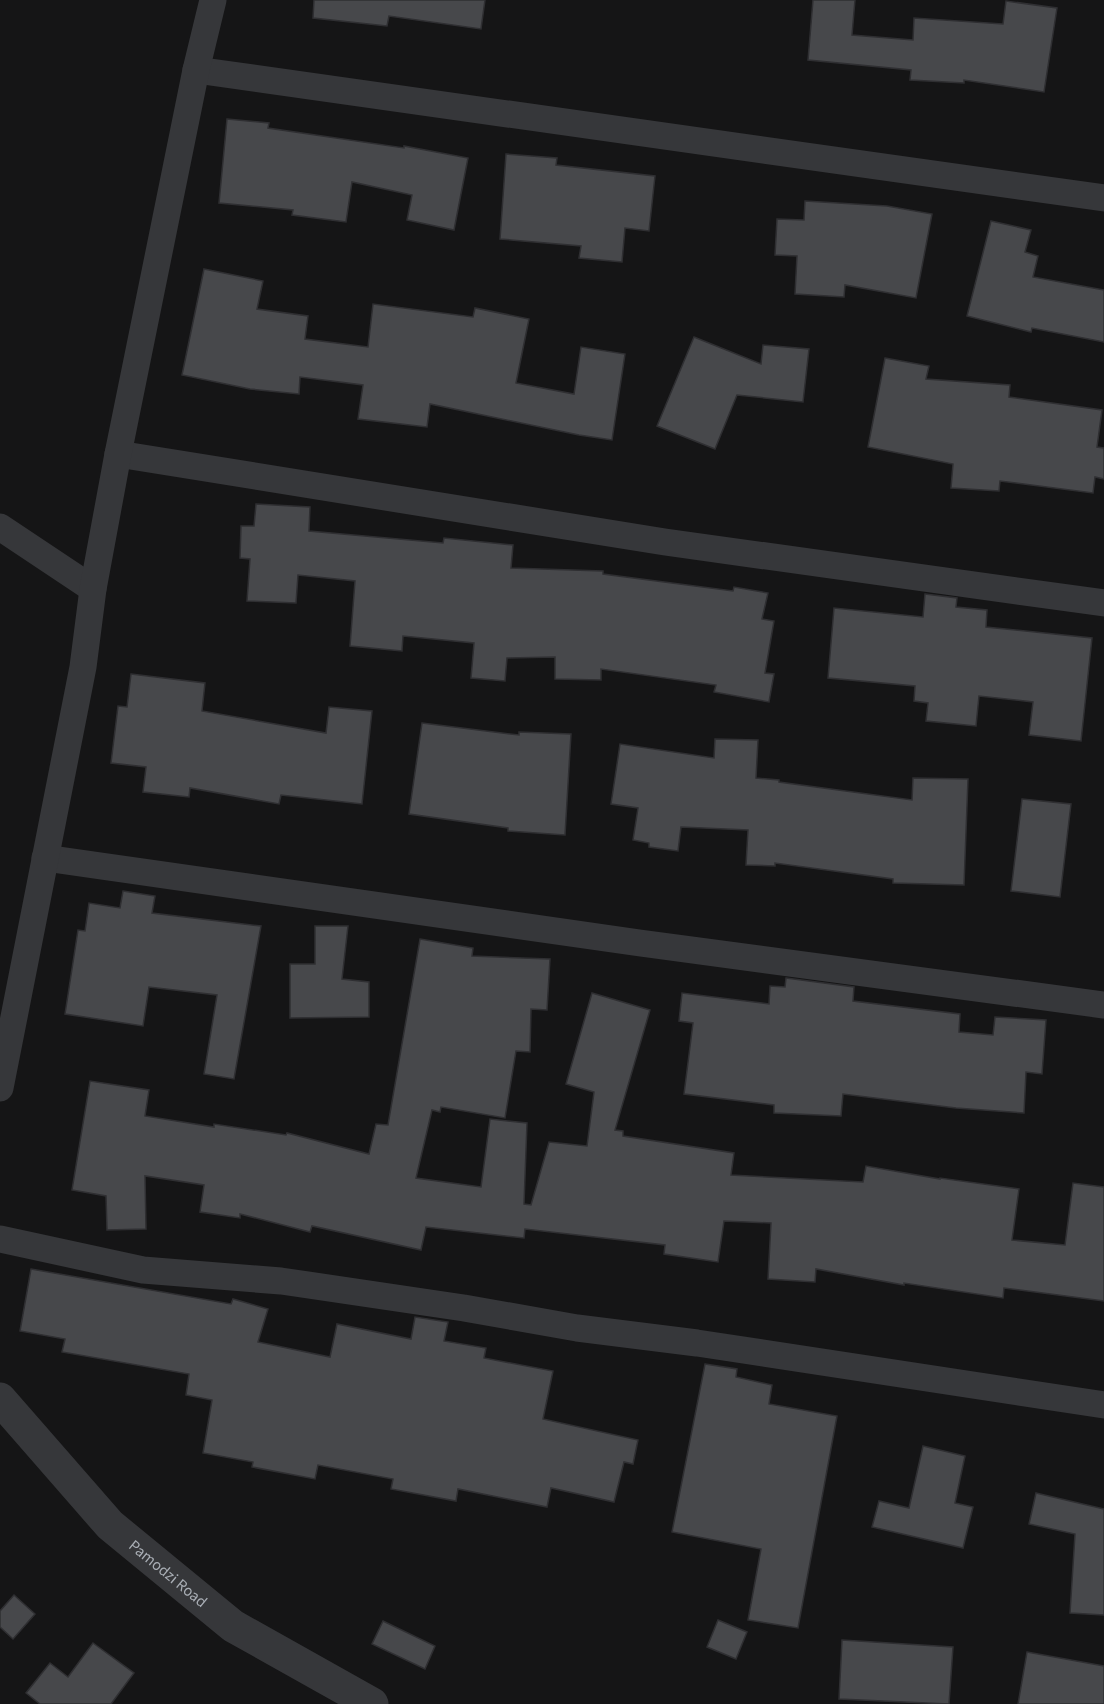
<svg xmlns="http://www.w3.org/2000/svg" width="1104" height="1704" viewBox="0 0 1104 1704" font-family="'Source Sans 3',sans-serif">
  <rect width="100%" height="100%" fill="#151516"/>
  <g fill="#47484b" stroke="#2f2f32" stroke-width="1.5">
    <path d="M 314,0 L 485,0 L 481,29 L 389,16 L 387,26 L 313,18 Z"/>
    <path d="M 813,0 L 855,0 L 852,35 L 913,40 L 914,18 L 1003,24 L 1006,1 L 1057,8 L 1044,92 L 964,80 L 964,83 L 910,80 L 911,70 L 808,60 Z"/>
    <path d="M 227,119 L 269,123 L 268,128 L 404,148 L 404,146 L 468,158 L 454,230 L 407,220 L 412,195 L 352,182 L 346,222 L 292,215 L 293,210 L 219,203 Z"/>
    <path d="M 506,154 L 557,158 L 556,165 L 655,176 L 649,231 L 625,228 L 622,262 L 579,258 L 581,246 L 500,239 Z"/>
    <path d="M 805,201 L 887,206 L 932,214 L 916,298 L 845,285 L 844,297 L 795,294 L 797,256 L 775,255 L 777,219 L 804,220 Z"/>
    <path d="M 991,221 L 1031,230 L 1025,252 L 1038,256 L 1033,277 L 1104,290 L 1104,342 L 1032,328 L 1031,332 L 967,316 Z"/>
    <path d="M 204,269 L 263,281 L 257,309 L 308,316 L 305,339 L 368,347 L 373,304 L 473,317 L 475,308 L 529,319 L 516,383 L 574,394 L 581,347 L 625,354 L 612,440 L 579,435 L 430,404 L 427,427 L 358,419 L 363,385 L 300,377 L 299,394 L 250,389 L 182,375 Z"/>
    <path d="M 694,337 L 761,364 L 763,345 L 809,349 L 803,402 L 737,395 L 715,449 L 657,426 Z"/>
    <path d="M 885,358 L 929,366 L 926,379 L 1010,385 L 1009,397 L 1102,410 L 1097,447 L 1104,448 L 1104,479 L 1095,477 L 1093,493 L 1000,481 L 999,491 L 951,488 L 953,464 L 868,447 Z"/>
    <path d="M 256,504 L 310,507 L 309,531 L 443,543 L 444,538 L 513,545 L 511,568 L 603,571 L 603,574 L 733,591 L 734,587 L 768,593 L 762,619 L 774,621 L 765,673 L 774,674 L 769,702 L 714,692 L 716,685 L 601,669 L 601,680 L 555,679 L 555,657 L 507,658 L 505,681 L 471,678 L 474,643 L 403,636 L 402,651 L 350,646 L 355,581 L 298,575 L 296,603 L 247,601 L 250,559 L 240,558 L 241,526 L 254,526 Z"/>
    <path d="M 925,594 L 957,598 L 956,607 L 987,610 L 986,627 L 1092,638 L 1081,741 L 1029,735 L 1033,702 L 979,696 L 976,726 L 926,721 L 928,703 L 914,701 L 915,686 L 828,678 L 834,608 L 923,617 Z"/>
    <path d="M 131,674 L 205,683 L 202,711 L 326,733 L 329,707 L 372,711 L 362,804 L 281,795 L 279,804 L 190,788 L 189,797 L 143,792 L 146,767 L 111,763 L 118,706 L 127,707 Z"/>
    <path d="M 422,723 L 519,735 L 519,732 L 571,734 L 565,835 L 508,831 L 508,828 L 409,814 Z"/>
    <path d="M 715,739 L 758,740 L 756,778 L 779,780 L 779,782 L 912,800 L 913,778 L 968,779 L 964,885 L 893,883 L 893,879 L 775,863 L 775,866 L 746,865 L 748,830 L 681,827 L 678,851 L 649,847 L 649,843 L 633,840 L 638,808 L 611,804 L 620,744 L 714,758 Z"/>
    <path d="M 1022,799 L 1071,804 L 1060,897 L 1011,891 Z"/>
    <path d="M 123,891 L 155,896 L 152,913 L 261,926 L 234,1079 L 204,1074 L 217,995 L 149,987 L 143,1026 L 65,1014 L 78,930 L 85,931 L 89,903 L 120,908 Z"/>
    <path d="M 315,926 L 348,926 L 342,979 L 369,982 L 369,1017 L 290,1018 L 290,964 L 315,964 Z"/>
    <path d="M 420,939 L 473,948 L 472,956 L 550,959 L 547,1010 L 531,1009 L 530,1052 L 516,1051 L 505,1118 L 441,1107 L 440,1112 L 432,1110 L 416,1178 L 481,1187 L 490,1119 L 527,1123 L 524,1204 L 531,1205 L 549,1142 L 587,1146 L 594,1092 L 566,1084 L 592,993 L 650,1010 L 615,1130 L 623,1131 L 623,1136 L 734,1153 L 731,1175 L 863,1182 L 866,1166 L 940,1179 L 940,1178 L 1019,1189 L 1012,1240 L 1065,1245 L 1073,1183 L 1104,1187 L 1104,1301 L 1004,1288 L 1003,1298 L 904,1283 L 904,1285 L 816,1269 L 815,1282 L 768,1279 L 771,1223 L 724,1221 L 718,1262 L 664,1254 L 665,1245 L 525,1229 L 524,1238 L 426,1227 L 421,1250 L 312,1226 L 310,1232 L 240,1214 L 240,1218 L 200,1212 L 204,1185 L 145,1176 L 146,1229 L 107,1230 L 106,1196 L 72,1190 L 90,1081 L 149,1090 L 145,1116 L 214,1127 L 214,1124 L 286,1135 L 287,1133 L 369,1154 L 376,1124 L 388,1125 Z"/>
    <path d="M 786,978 L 854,987 L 853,1001 L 960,1014 L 959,1032 L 993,1035 L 995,1017 L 1046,1020 L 1042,1074 L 1026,1072 L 1024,1113 L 956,1108 L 843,1094 L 841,1116 L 774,1113 L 774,1105 L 684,1094 L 693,1023 L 679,1021 L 682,993 L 769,1004 L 770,986 L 785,987 Z"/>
    <path d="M 31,1269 L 231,1304 L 233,1299 L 268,1309 L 258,1342 L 330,1357 L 337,1324 L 411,1339 L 415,1317 L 448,1322 L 444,1341 L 486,1348 L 484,1358 L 553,1371 L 543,1419 L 638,1440 L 633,1464 L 624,1462 L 614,1502 L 551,1488 L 547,1507 L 458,1489 L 456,1501 L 391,1489 L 393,1479 L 318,1465 L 315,1479 L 252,1467 L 253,1462 L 203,1453 L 212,1400 L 186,1395 L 189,1374 L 62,1352 L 65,1339 L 20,1331 Z"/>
    <path d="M 705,1364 L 737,1369 L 736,1377 L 772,1385 L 769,1404 L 837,1416 L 798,1628 L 748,1620 L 761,1549 L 672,1532 Z"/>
    <path d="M 923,1446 L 965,1456 L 955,1503 L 973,1507 L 963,1548 L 872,1527 L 879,1501 L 909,1508 Z"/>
    <path d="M 1036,1493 L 1104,1509 L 1104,1615 L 1070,1613 L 1075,1534 L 1029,1524 Z"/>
    <path d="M 14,1595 L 35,1614 L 13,1639 L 0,1627 L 0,1611 Z"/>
    <path d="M 718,1620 L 747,1632 L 736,1659 L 707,1647 Z"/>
    <path d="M 383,1621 L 435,1646 L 425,1669 L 372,1644 Z"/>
    <path d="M 842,1640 L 953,1647 L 949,1704 L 839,1699 Z"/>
    <path d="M 93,1643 L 134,1673 L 111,1704 L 40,1704 L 26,1693 L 50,1663 L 68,1677 Z"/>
    <path d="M 1027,1652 L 1104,1666 L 1104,1704 L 1018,1704 Z"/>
  </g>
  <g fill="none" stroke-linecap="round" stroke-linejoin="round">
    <g stroke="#36373a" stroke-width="27">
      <path d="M 196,70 L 1104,198"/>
      <path d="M 118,454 L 665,542 L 1104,603"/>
      <path d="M 0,527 L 93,589"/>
      <path d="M 45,858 L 640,943 L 1104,1005"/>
      <path d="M 0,1088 L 83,667 L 93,589 L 118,454 L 196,70 L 213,0"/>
      <path d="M 0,1239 L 143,1270 L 281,1281 L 464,1308 L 577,1328 L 697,1343 L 1104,1405"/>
    </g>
    <path stroke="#36373a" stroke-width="33" id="s1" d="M 0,1399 L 110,1525 L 233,1626 L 372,1704"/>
  </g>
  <g text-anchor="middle" stroke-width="5" stroke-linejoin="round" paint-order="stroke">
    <g font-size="16" fill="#a8adb4" stroke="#101011">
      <text dy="6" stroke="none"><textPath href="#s1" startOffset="243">Pamodzi Road</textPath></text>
    </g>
  </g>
</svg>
